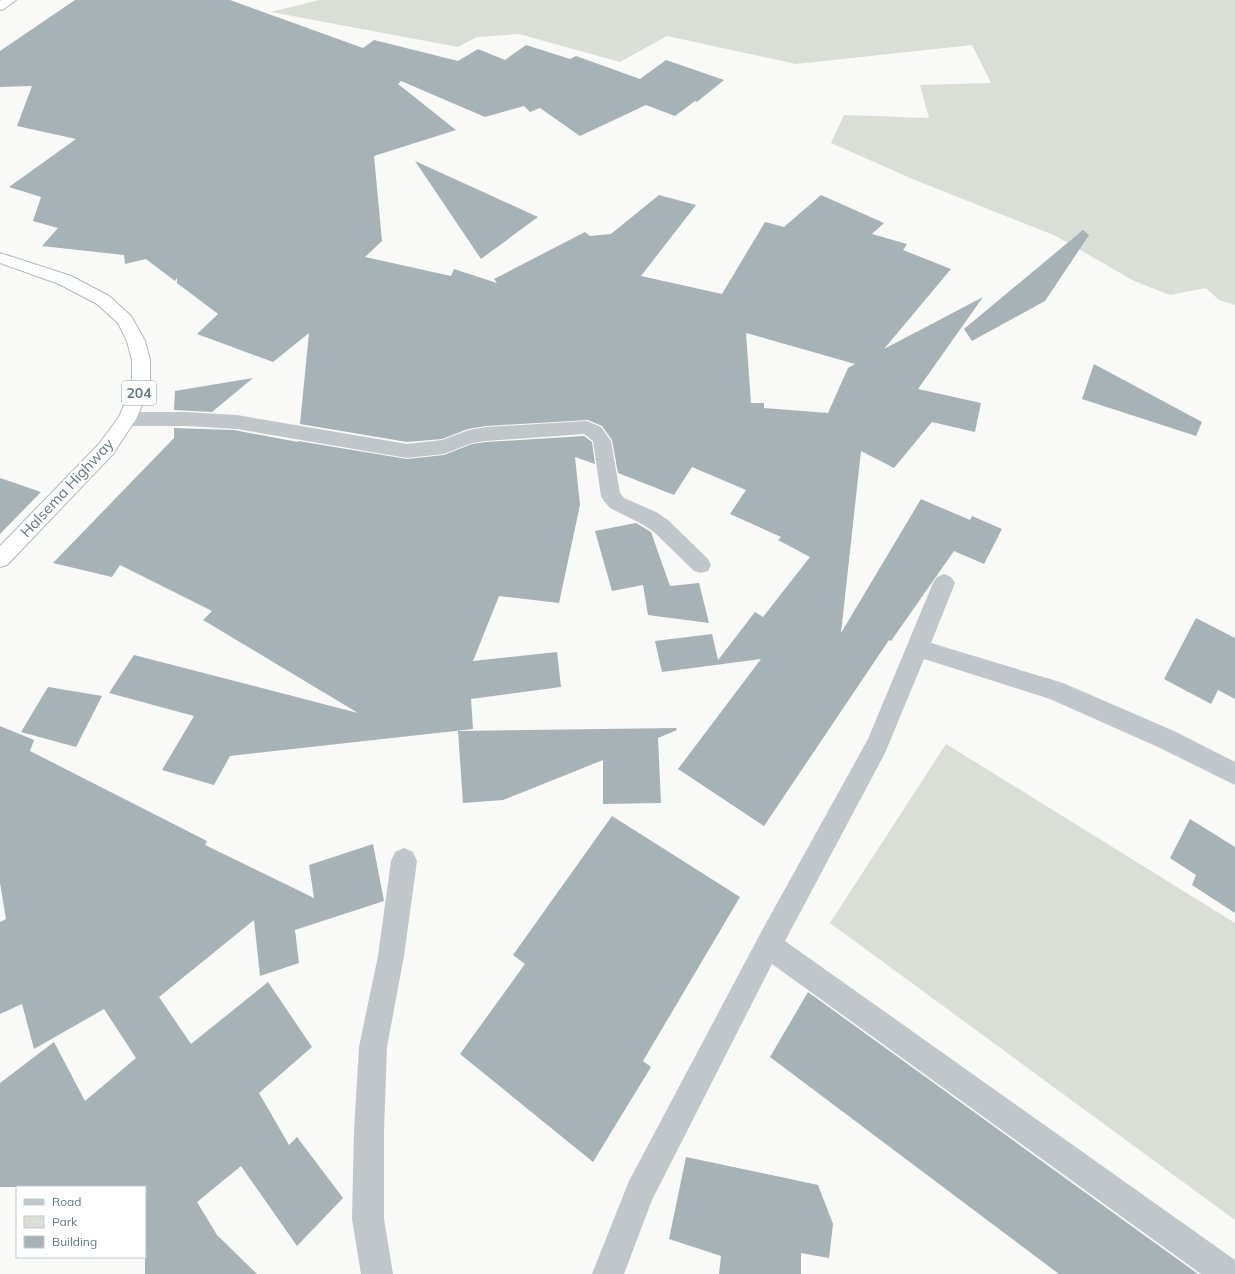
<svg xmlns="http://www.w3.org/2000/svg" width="1235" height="1274" viewBox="0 0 1235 1274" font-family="Mulish,sans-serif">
  <rect width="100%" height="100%" fill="#f9f9f7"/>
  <g fill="#daded6">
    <path d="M 319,0 L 1235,0 L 1235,305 L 1219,300 L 1206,288 L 1170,295 L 1134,281 L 1056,236 L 915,180 L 831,143 L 844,115 L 929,118 L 920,85 L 991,83 L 972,45 L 796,64 L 667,36 L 620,62 L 519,34 L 477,37 L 458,47 L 271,12 Z"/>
    <path d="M 946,744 L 1235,923 L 1235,1220 L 830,923 Z"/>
  </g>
  <g fill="#a7b2b6" fill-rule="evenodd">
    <path d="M 75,0 L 230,0 L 363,48 L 374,40 L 458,61 L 478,49 L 505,60 L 526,45 L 570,59 L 576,56 L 640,79 L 666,60 L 724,80 L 697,102 L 695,101 L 675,116 L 646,105 L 580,136 L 540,108 L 530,112 L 524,106 L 485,117 L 401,81 L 398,84 L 456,130 L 374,156 L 382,241 L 365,257 L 451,276 L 454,269 L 497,283 L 494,279 L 585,232 L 590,236 L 611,234 L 659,195 L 696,205 L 641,276 L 722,294 L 765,222 L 784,227 L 821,195 L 884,223 L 872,234 L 907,244 L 903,250 L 951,269 L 884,349 L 983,297 L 918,389 L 981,403 L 975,432 L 932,422 L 894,468 L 861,451 L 841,633 L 921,499 L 970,520 L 972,516 L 1002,529 L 984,564 L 954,551 L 891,641 L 889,640 L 764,826 L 678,769 L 761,659 L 662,672 L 655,641 L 712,634 L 718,660 L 755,612 L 763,617 L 810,557 L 778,540 L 781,537 L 730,514 L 746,490 L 692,467 L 674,495 L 618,473 L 612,440 L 602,426 L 588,420 L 486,426 L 468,429 L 442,439 L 407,442 L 300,424 L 309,333 L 273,362 L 197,334 L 218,314 L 177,283 L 177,278 L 175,281 L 146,259 L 125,264 L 124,255 L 42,246 L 58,228 L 33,221 L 41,197 L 9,187 L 76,139 L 17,126 L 32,86 L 0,87 L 0,51 ZM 746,333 L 855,364 L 848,368 L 828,413 L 764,408 L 764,403 L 751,403 Z"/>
    <path d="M 415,161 L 538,217 L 481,259 Z"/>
    <path d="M 1083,230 L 1089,235 L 1045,301 L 972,341 L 964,329 Z"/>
    <path d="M 1094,364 L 1202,422 L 1196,436 L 1082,399 Z"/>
    <path d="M 253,378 L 212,412 L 174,410 L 175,391 Z"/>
    <path d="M 174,428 L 234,430 L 298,442 L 298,441 L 407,459 L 444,455 L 472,444 L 486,442 L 584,436 L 592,442 L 595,464 L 575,457 L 580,505 L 559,603 L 499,596 L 473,661 L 557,652 L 561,687 L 471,699 L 473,729 L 230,756 L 214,785 L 162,770 L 194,716 L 109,693 L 134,655 L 358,713 L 203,620 L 212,611 L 120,565 L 112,577 L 53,563 L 174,438 Z"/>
    <path d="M 0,478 L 41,492 L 0,534 Z"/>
    <path d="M 636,523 L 651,532 L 670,586 L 699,583 L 709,623 L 648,615 L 643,585 L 612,591 L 595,531 Z"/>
    <path d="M 1196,618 L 1235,638 L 1235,699 L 1218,690 L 1211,704 L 1164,679 Z"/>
    <path d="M 48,687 L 102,696 L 76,747 L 21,732 Z"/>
    <path d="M 0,726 L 34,740 L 30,751 L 207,841 L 205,845 L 314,898 L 309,865 L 373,844 L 384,901 L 295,930 L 299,963 L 260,976 L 254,920 L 159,997 L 191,1044 L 268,982 L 312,1047 L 259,1093 L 289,1145 L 297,1137 L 343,1198 L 297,1246 L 241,1166 L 197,1202 L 217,1235 L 257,1274 L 145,1274 L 145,1187 L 0,1187 L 0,1083 L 54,1042 L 85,1101 L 136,1058 L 104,1009 L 34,1049 L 22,1004 L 0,1014 L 0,922 L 6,919 L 0,883 Z"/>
    <path d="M 676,728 L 677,730 L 658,738 L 661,803 L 603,804 L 603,760 L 503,800 L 463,803 L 458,731 Z"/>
    <path d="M 612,816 L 740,897 L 643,1061 L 651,1067 L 593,1162 L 460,1054 L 525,964 L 513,955 Z"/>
    <path d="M 1190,819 L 1235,847 L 1235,913 L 1192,885 L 1196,875 L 1170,858 Z"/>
    <path d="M 808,992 L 1198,1274 L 1059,1274 L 770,1057 Z"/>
    <path d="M 686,1157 L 818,1185 L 833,1224 L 829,1258 L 801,1253 L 801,1274 L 719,1274 L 721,1256 L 669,1239 Z"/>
  </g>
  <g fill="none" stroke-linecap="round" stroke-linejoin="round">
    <defs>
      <g id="highway">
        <path d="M 1,0 L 16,0 L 4,9 L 0,10 L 0,1 Z"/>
        <path d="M 0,253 L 71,276 L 109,296 L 131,316 L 145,341 L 150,360 L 150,387 L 136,419 L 113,454 L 7,565 L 0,567 L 0,546 L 99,444 L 119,417 L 132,387 L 132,360 L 127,341 L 118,323 L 97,304 L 59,284 L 0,263 Z"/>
      </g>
    </defs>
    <use href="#highway" stroke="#b3b9bc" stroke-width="2"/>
    <g fill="#c0c6c9" fill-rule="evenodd">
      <path d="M 127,412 L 187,412 L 237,415 L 407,444 L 442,440 L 469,430 L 486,427 L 587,421 L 601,427 L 611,441 L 620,493 L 624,498 L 656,512 L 668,520 L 708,559 L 711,565 L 708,571 L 701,573 L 694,571 L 654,532 L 642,524 L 610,508 L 604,501 L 601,496 L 593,441 L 584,434 L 486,441 L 472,443 L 444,454 L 407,458 L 237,429 L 187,426 L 127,426 L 120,424 L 118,419 L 120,414 Z"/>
      <path d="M 944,574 L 951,577 L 955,583 L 931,643 L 1063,683 L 1174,731 L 1235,762 L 1235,785 L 1158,747 L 1050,699 L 924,659 L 885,753 L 785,941 L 1235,1260 L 1235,1274 L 1201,1274 L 772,964 L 652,1200 L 624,1274 L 592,1274 L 629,1181 L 759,936 L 868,739 L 933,583 L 937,577 Z"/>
      <path d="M 404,848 L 413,852 L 417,861 L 404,956 L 387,1047 L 384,1131 L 384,1219 L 393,1274 L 361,1274 L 352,1219 L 354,1131 L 359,1047 L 378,956 L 391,861 L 395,852 Z"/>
    </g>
    <use href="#highway" fill="#fff" fill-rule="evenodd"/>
  </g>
  <g text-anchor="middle" stroke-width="4" stroke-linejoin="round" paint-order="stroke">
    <rect fill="#fff" stroke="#92a0a8" stroke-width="1" x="122" y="381" width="34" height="24" rx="3"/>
    <g font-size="14" font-weight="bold" fill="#647882">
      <text x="139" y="398">204</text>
    </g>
    <g font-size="15" fill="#647882" stroke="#fff">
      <text transform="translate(67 488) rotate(-47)" y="5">Halsema Highway</text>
    </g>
  </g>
  <rect x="16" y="1186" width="130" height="72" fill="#ffffff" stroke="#c1c9cd"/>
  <rect x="24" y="1199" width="20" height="6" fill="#c0c6c9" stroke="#c1c9cd"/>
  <text x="52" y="1206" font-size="12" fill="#647882">Road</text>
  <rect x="24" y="1216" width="20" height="12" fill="#daded6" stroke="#c1c9cd"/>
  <text x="52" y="1226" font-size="12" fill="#647882">Park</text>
  <rect x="24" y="1236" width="20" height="12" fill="#a7b2b6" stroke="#c1c9cd"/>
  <text x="52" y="1246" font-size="12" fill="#647882">Building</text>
</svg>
